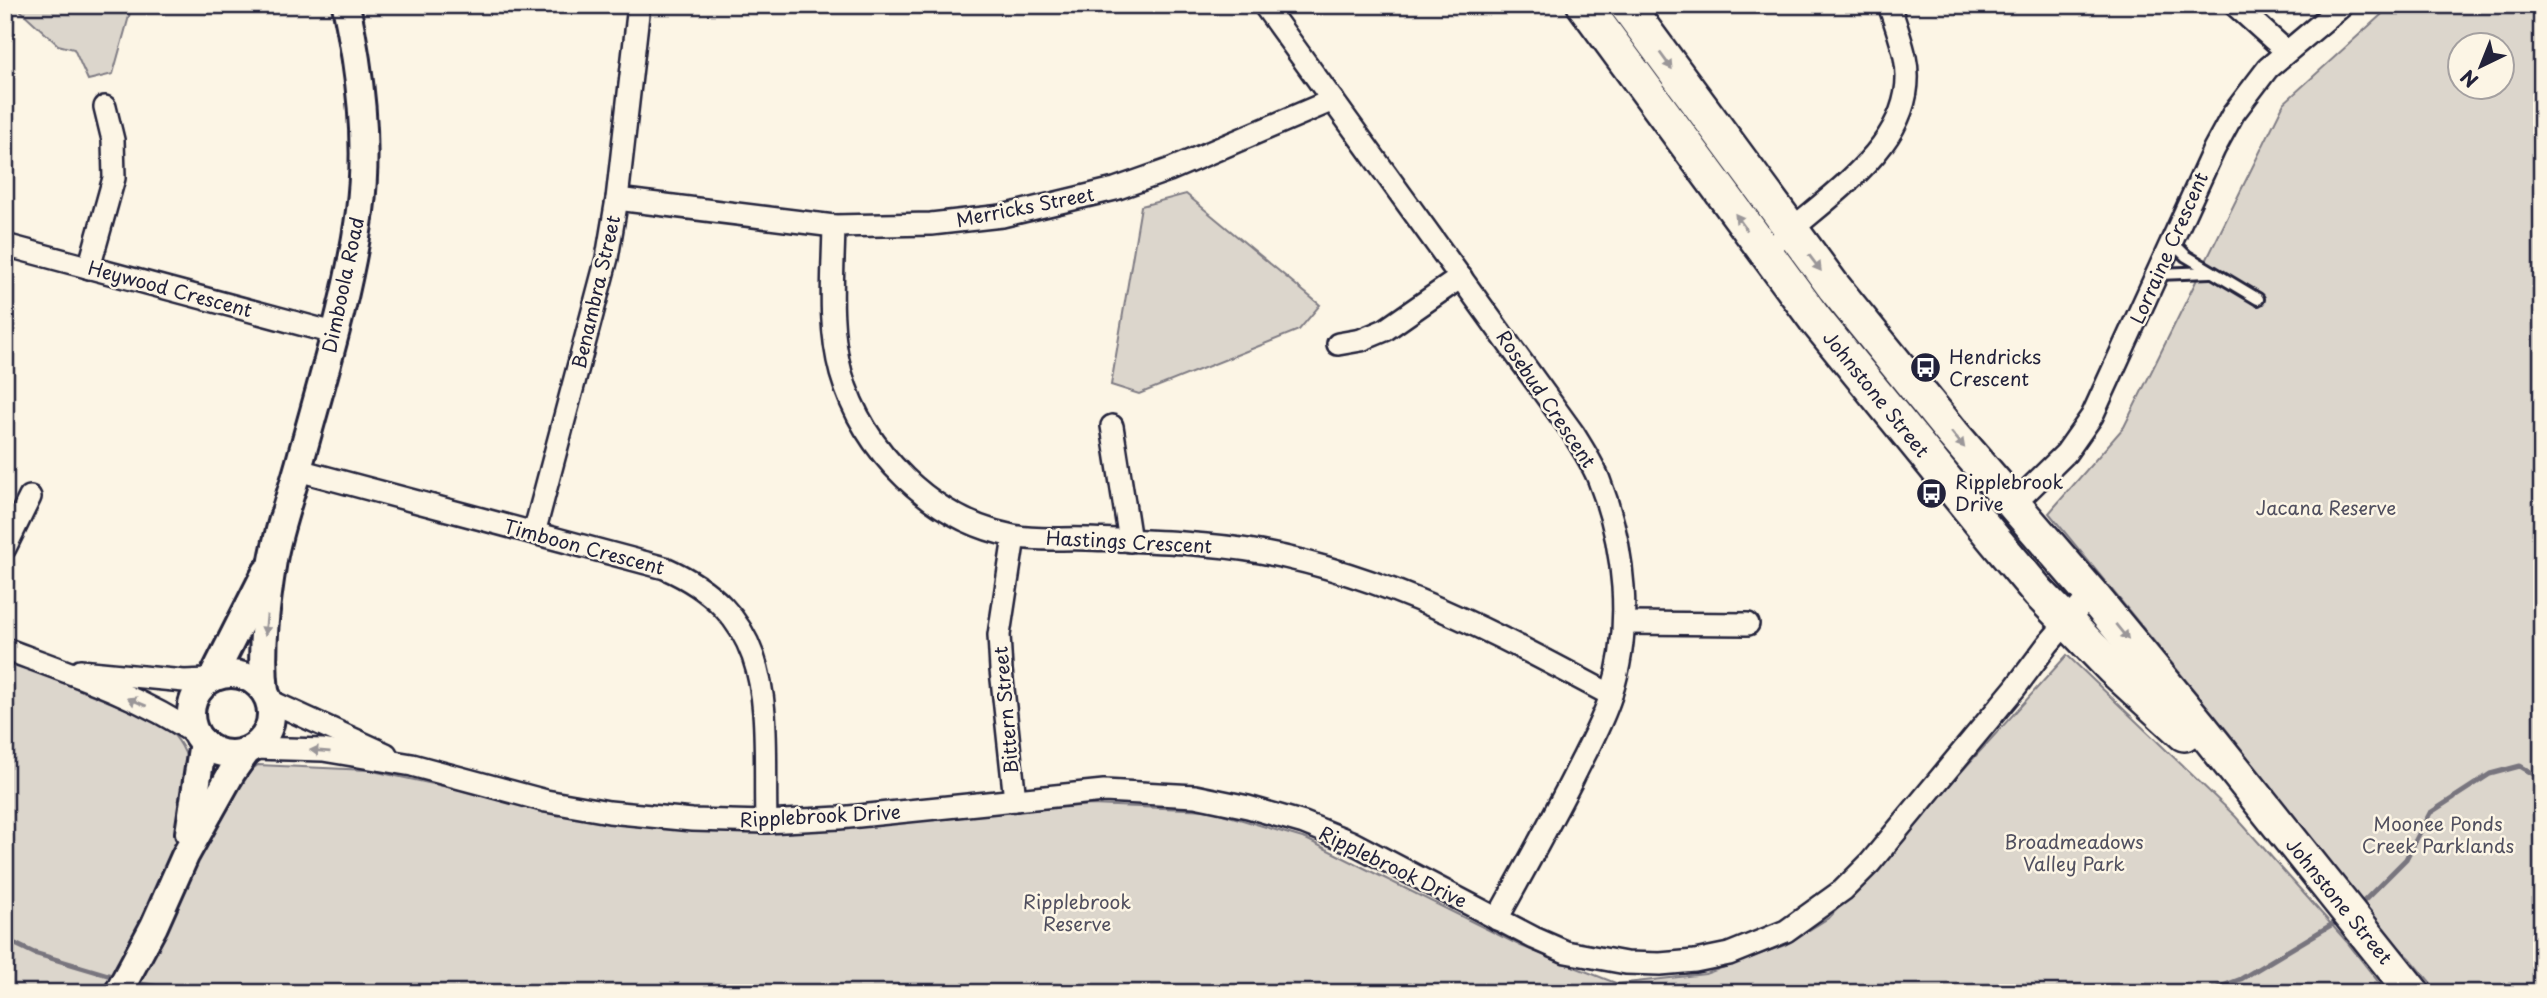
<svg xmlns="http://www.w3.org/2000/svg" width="2547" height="998" viewBox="0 0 2547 998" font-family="'Playpen Sans',sans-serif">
  <rect width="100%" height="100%" fill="#fcf5e5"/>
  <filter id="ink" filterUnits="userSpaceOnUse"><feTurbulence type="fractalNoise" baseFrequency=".0143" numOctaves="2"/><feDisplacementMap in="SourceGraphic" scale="14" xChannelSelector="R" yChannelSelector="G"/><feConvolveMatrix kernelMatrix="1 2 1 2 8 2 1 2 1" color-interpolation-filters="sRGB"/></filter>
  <g filter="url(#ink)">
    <g fill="#dcd6cc" stroke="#7f7c84" stroke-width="2" fill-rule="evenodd">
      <path d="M 19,5 L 130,5 L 131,9 L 113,74 L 88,80 L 74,49 L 58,45 L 21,11 Z"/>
      <path d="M 2392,5 L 2542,5 L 2542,993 L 2439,993 L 2410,958 L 2393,942 L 2322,855 L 2229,733 L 2049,513 L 2124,427 L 2284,103 ZM 2460,46 L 2502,46 L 2502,88 L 2460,88 Z"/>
      <path d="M 1186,194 L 1320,305 L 1299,330 L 1139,394 L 1111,385 L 1141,206 Z"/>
      <path d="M 2067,655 L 2235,816 L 2347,942 L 2387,993 L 5,993 L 5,659 L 161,723 C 176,735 184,746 189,765 L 242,785 L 251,770 L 258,765 L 368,770 L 600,820 L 707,832 L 826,827 L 1092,805 L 1209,810 L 1306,839 L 1521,946 L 1618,984 L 1705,974 L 1785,945 L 1830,917 Z"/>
    </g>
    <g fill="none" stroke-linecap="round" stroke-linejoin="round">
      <g stroke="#78757e" stroke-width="5">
        <path d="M 2357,908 L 2406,859 L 2430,813 L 2490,774 L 2520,766 L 2542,779"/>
        <path d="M 5,939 L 34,953 L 118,978"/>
        <path d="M 134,983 L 198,993"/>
        <path d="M 254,993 L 327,991 L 336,993"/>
        <path d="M 2204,993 L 2241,979 L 2341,919"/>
      </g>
      <defs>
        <g id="service">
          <path d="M 2172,242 L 2186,256 L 2258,299"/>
          <path d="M 2158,274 L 2210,272"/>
        </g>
        <g id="minor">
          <path d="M 1264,5 L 1573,433 C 1582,448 1593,464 1599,480 C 1625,547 1633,626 1611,695 C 1602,724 1586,751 1573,778 C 1549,825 1523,872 1497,919"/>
          <path d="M 2235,5 L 2286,51"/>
          <path d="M 617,199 L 834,226 L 931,224 L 1002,216 L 1115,189 L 1169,170 L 1333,100"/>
          <path d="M 834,226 C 833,276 828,325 841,373 C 863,451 932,520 1013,536 C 1036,541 1063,538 1087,539 C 1145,541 1203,542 1260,552 C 1387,575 1499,635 1611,695"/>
          <path d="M 1782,238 C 1834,191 1922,138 1905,57 C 1901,39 1895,22 1889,5"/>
          <path d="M 5,245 L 334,333"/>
          <path d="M 89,268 L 114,178 L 113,140 L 105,107"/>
          <path d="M 1338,344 L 1361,340 L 1385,330 L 1461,277"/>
          <path d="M 1112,426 L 1130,541"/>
          <path d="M 298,470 L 665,568 C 782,620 763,714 766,822"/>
          <path d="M 2013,505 L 2066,453 L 2092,416 L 2214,149 L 2233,114 L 2268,68 L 2343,5"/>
          <path d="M 534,533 L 607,258 L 617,199 L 639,5"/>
          <path d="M 1014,537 L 999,635 L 1001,670 L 1015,800"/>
          <path d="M 5,548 L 30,497"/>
          <path d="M 1624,623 L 1748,624"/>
          <path d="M 5,649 C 70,673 140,696 197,735"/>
          <path d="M 80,671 L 184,681 L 208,680"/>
          <path d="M 270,701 L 386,754"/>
          <path d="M 253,748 L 323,750 L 412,765 L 546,801 L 609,812 L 692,820 L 766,822 L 839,818 L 1104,791 L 1195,796 L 1248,807 L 1304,823 L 1351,842 L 1534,938 L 1566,952 L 1626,963 L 1660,964 L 1695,961 L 1729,954 L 1786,931 L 1843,890 L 1870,863 L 2015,688 L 2048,644 L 2091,594"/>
        </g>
        <g id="tertiary">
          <circle cx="231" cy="714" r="40"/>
          <path d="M 213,677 L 266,572"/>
          <path d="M 265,692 C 260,649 266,603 273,560 C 279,526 292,492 301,458 C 323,377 349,294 360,211 C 369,142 360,72 346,5"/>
          <path d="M 189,833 L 203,742"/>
          <path d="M 118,993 L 154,926 L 185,856 L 232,772 L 247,751"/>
        </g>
        <g id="primary">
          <path d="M 1584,5 L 1815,319 L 1994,539 L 2039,593 L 2112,668 L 2184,734"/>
          <path d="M 1626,5 L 1833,286 L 1953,434 L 2091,594 L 2199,725 L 2413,993"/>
        </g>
      </defs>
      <use href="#service" stroke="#22223b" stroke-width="16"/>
      <use href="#minor" stroke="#22223b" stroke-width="26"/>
      <use href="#tertiary" stroke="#22223b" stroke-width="32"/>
      <use href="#primary" stroke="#22223b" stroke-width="38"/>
      <use href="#service" stroke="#fcf5e5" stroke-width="10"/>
      <use href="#minor" stroke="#fcf5e5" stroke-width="21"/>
      <use href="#tertiary" stroke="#fcf5e5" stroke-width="26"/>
      <use href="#primary" stroke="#fcf5e5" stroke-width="33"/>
    </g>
    <defs><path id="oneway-solid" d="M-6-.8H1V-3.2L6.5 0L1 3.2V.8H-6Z" transform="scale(1.75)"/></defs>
    <g fill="#9a9698">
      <use href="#oneway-solid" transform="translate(1666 61) rotate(54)"/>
      <use href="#oneway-solid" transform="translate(1741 222) rotate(-126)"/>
      <use href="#oneway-solid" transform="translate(1815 263) rotate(53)"/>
      <use href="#oneway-solid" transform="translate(1958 440) rotate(50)"/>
      <use href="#oneway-solid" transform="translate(266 625) rotate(96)"/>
      <use href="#oneway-solid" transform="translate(2122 632) rotate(51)"/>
      <use href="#oneway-solid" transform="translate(137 702) rotate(-157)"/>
      <use href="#oneway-solid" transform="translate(320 751) rotate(-175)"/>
    </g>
  </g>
  <defs>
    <symbol id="bus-disc" viewBox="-11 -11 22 22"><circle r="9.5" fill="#22223b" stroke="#fcf5e5"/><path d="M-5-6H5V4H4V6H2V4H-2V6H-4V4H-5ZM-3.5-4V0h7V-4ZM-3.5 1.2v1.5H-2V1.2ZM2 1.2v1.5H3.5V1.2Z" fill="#fff"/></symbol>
  </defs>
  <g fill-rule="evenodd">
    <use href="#bus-disc" x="1908" y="350" width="35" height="35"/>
    <use href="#bus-disc" x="1914" y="476" width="35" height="35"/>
  </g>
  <g text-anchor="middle" stroke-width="5" stroke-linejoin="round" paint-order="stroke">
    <g font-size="19" fill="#22223b" stroke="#fcf5e5">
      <text transform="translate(1025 207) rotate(-11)" y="7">Merricks Street</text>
      <text transform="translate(2169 248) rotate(-66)" y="7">Lorraine Crescent</text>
      <text transform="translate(343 285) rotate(-78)" y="7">Dimboola Road</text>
      <text transform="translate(170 289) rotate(15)" y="7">Heywood Crescent</text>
      <text transform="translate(596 292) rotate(-77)" y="7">Benambra Street</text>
      <text transform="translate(1876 394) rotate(51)" y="7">Johnstone Street</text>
      <text transform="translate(1546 399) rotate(56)" y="7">Rosebud Crescent</text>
      <text transform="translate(1129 542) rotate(3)" y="7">Hastings Crescent</text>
      <text transform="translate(584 547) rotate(15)" y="7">Timboon Crescent</text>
      <text transform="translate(1006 710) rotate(-95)" y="7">Bittern Street</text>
      <text transform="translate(820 816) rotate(-3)" y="7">Ripplebrook Drive</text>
      <text transform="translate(1393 867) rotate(26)" y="7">Ripplebrook Drive</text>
      <text transform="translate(2339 901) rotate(51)" y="7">Johnstone Street</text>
    </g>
    <g font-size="19" fill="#22223b" stroke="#fcf5e5" text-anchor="start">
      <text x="1949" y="364">Hendricks<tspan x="1949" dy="22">Crescent</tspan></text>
      <text x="1955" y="489">Ripplebrook<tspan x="1955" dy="22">Drive</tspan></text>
    </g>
    <g font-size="19" fill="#504f5f" stroke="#fcf5e5">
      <text x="2326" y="515">Jacana Reserve</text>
      <text x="2438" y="831">Moonee Ponds<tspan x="2438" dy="22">Creek Parklands</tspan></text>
      <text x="2074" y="849">Broadmeadows<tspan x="2074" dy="22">Valley Park</tspan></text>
      <text x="1077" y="909">Ripplebrook<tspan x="1077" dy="22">Reserve</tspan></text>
    </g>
  </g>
  <rect width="2547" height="998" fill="none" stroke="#fcf5e5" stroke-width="28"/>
  <rect x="14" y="14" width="2519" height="970" fill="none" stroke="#22223b" stroke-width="2.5" filter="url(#ink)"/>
  <g transform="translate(2481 66) rotate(223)"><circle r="33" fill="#fcf5e5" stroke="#a5a1a1" stroke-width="2"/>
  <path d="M0-5L12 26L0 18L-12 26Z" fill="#22223b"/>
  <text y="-10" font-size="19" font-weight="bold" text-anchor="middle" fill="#22223b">N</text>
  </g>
</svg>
